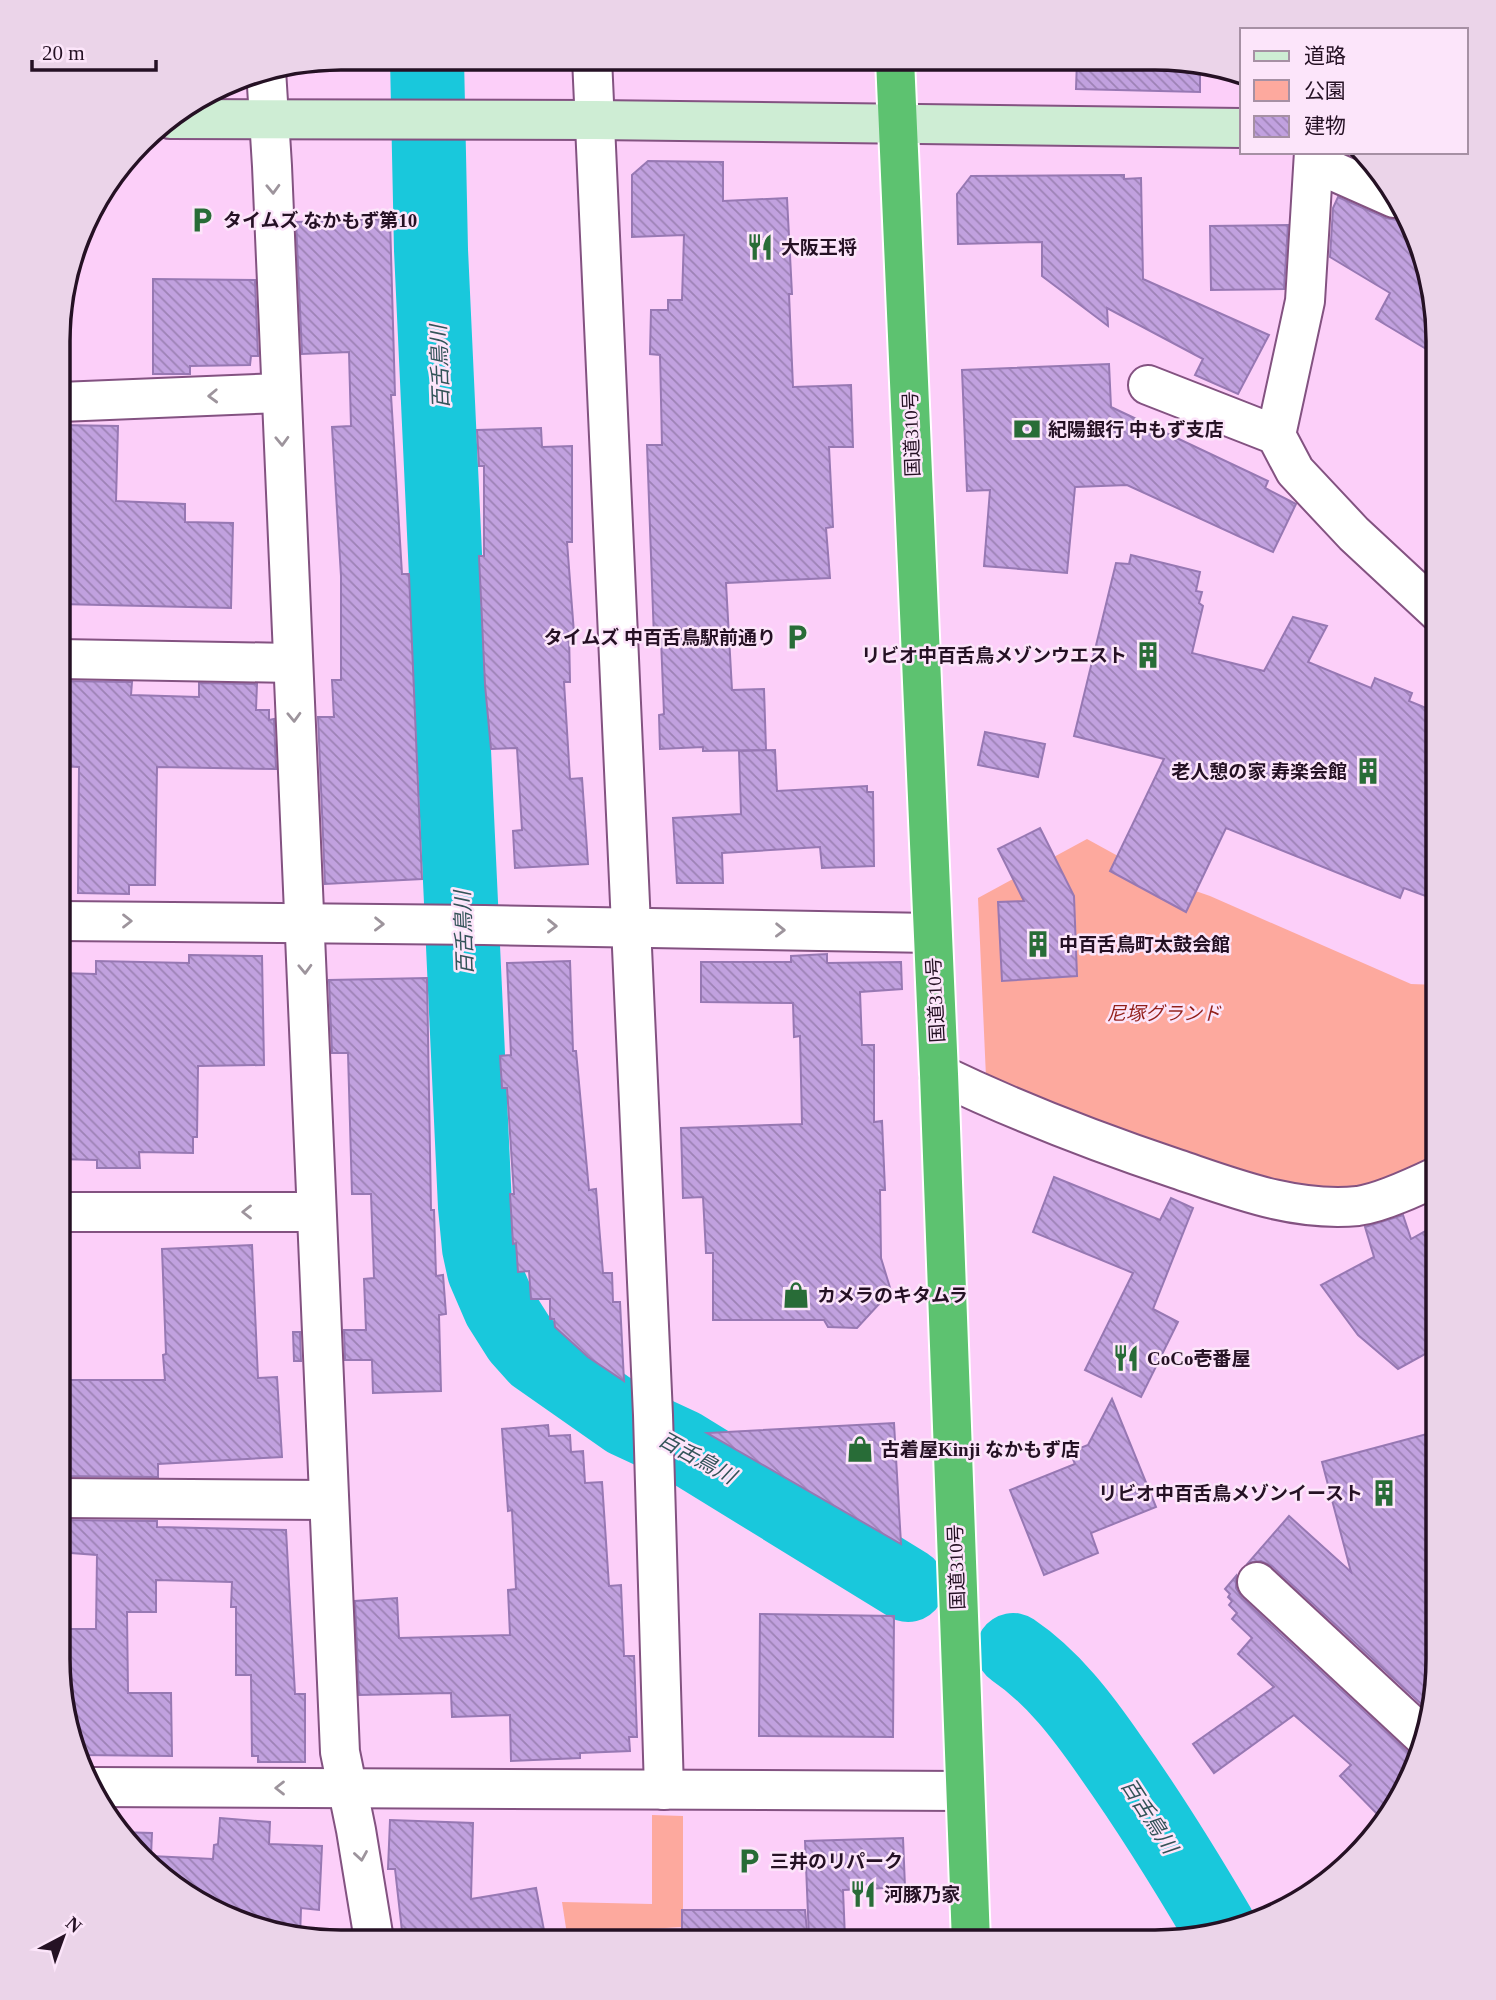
<svg xmlns="http://www.w3.org/2000/svg" width="1496" height="2000" viewBox="0 0 1496 2000" font-family="'Times New Roman','Noto Sans JP',serif">
  <defs>
    <pattern id="building-back-hatch" width="6" height="6" patternUnits="userSpaceOnUse" patternTransform="scale(1.75)"><rect width="6" height="6" fill="#c1a1df"/><path d="M-1 5l2 2M0 0l6 6M5-1l2 2" fill="none" stroke="#9d82b5"/></pattern>
  </defs>
  <rect width="100%" height="100%" fill="#fccff9"/>
  <g fill="#fda99e">
    <path d="M 1087,839 L 1158,878 L 1210,896 L 1411,984 L 1438,985 L 1438,1162 L 1361,1194 L 1245,1179 L 986,1077 L 978,898 Z"/>
    <path d="M 652,1815 L 683,1816 L 683,1927 L 630,1930 L 630,1941 L 568,1941 L 562,1902 L 652,1904 Z"/>
  </g>
  <g fill="none" stroke-linecap="round" stroke-linejoin="round">
    <g stroke="#19c8dc" stroke-width="74">
      <path d="M 427,58 L 431,250 L 475,1207 L 479,1248 L 484,1271 L 500,1308 L 519,1338 L 536,1357 L 626,1420 L 682,1446 L 908,1585"/>
      <path d="M 1013,1650 C 1053,1677 1083,1717 1110,1756 C 1149,1811 1185,1869 1219,1927"/>
    </g>
  </g>
  <g fill="url(#building-back-hatch)" stroke="#9778b3" stroke-width="2">
    <path d="M 1077,60 L 1192,60 L 1200,62 L 1200,92 L 1076,89 Z"/>
    <path d="M 648,161 L 723,162 L 723,201 L 787,198 L 792,294 L 789,294 L 793,387 L 851,385 L 853,447 L 829,447 L 833,527 L 826,528 L 830,578 L 726,583 L 732,690 L 764,689 L 766,750 L 703,751 L 703,747 L 660,749 L 659,715 L 664,714 L 661,639 L 654,639 L 647,445 L 662,445 L 660,355 L 650,354 L 651,310 L 668,310 L 668,300 L 682,300 L 684,235 L 632,237 L 632,175 Z"/>
    <path d="M 1124,175 L 1124,179 L 1141,178 L 1143,279 L 1269,335 L 1238,394 L 1195,375 L 1203,359 L 1107,308 L 1108,326 L 1042,276 L 1042,242 L 958,244 L 957,194 L 971,176 Z"/>
    <path d="M 1338,197 L 1386,218 L 1397,220 L 1409,215 L 1438,341 L 1438,356 L 1376,319 L 1390,293 L 1330,257 L 1333,208 Z"/>
    <path d="M 390,219 L 395,395 L 391,395 L 402,574 L 409,574 L 422,879 L 325,884 L 318,717 L 334,717 L 332,680 L 341,680 L 341,576 L 332,427 L 351,426 L 349,352 L 302,354 L 296,222 Z"/>
    <path d="M 1288,225 L 1284,289 L 1211,290 L 1210,226 Z"/>
    <path d="M 153,279 L 255,280 L 258,356 L 251,356 L 250,365 L 190,366 L 190,374 L 153,374 Z"/>
    <path d="M 1109,364 L 1111,407 L 1268,481 L 1265,488 L 1296,504 L 1273,552 L 1127,485 L 1075,487 L 1067,573 L 984,566 L 990,490 L 967,491 L 962,370 Z"/>
    <path d="M 60,425 L 118,426 L 116,501 L 185,504 L 185,522 L 233,523 L 231,608 L 60,604 Z"/>
    <path d="M 541,428 L 542,447 L 572,446 L 572,542 L 567,542 L 574,633 L 569,634 L 570,682 L 564,682 L 570,779 L 582,778 L 588,864 L 515,868 L 513,831 L 522,830 L 517,748 L 491,749 L 485,685 L 479,556 L 484,556 L 484,466 L 479,466 L 477,430 Z"/>
    <path d="M 1131,555 L 1200,572 L 1196,591 L 1202,592 L 1199,603 L 1203,606 L 1192,653 L 1264,671 L 1293,617 L 1327,626 L 1308,662 L 1371,688 L 1375,678 L 1412,693 L 1409,701 L 1438,713 L 1438,880 L 1431,898 L 1404,888 L 1400,898 L 1226,828 L 1186,912 L 1110,871 L 1164,759 L 1074,736 L 1116,563 L 1129,564 Z"/>
    <path d="M 60,681 L 132,682 L 131,695 L 199,697 L 199,683 L 257,684 L 256,710 L 269,710 L 269,720 L 274,719 L 276,769 L 157,767 L 155,885 L 129,885 L 129,894 L 78,893 L 79,767 L 59,766 Z"/>
    <path d="M 985,732 L 1045,744 L 1038,777 L 978,765 Z"/>
    <path d="M 775,750 L 777,791 L 867,786 L 867,792 L 873,792 L 874,866 L 822,868 L 820,847 L 722,853 L 723,883 L 677,883 L 673,818 L 741,814 L 739,751 Z"/>
    <path d="M 1040,828 L 1074,896 L 1077,976 L 1002,981 L 998,902 L 1024,901 L 998,849 Z"/>
    <path d="M 827,954 L 827,963 L 901,962 L 902,989 L 860,992 L 862,1045 L 874,1045 L 874,1122 L 882,1121 L 885,1190 L 880,1190 L 881,1258 L 891,1291 L 857,1328 L 828,1327 L 824,1320 L 713,1320 L 713,1253 L 706,1253 L 703,1197 L 683,1198 L 681,1128 L 802,1124 L 800,1036 L 794,1037 L 793,1003 L 701,1002 L 701,962 L 791,962 L 791,956 Z"/>
    <path d="M 189,955 L 262,956 L 264,1065 L 198,1066 L 197,1137 L 193,1137 L 193,1153 L 139,1152 L 140,1168 L 97,1168 L 97,1160 L 59,1159 L 59,973 L 96,974 L 96,961 L 189,963 Z"/>
    <path d="M 570,961 L 573,1051 L 576,1051 L 589,1190 L 596,1189 L 603,1273 L 612,1273 L 613,1302 L 620,1302 L 624,1381 L 588,1357 L 555,1327 L 554,1319 L 550,1319 L 550,1299 L 531,1299 L 529,1271 L 518,1272 L 516,1243 L 513,1244 L 510,1194 L 514,1194 L 507,1088 L 502,1088 L 500,1056 L 511,1055 L 507,963 Z"/>
    <path d="M 427,978 L 431,1210 L 434,1210 L 436,1276 L 443,1275 L 446,1314 L 439,1315 L 441,1391 L 373,1393 L 372,1360 L 345,1360 L 344,1330 L 366,1330 L 364,1279 L 374,1278 L 371,1194 L 352,1194 L 348,1053 L 332,1053 L 329,980 Z"/>
    <path d="M 1054,1177 L 1160,1220 L 1171,1198 L 1193,1208 L 1153,1309 L 1178,1322 L 1141,1397 L 1085,1370 L 1133,1273 L 1033,1232 Z"/>
    <path d="M 1403,1215 L 1411,1239 L 1438,1224 L 1438,1347 L 1398,1369 L 1358,1335 L 1321,1285 L 1374,1257 L 1365,1227 Z"/>
    <path d="M 252,1245 L 258,1378 L 277,1377 L 282,1457 L 158,1464 L 158,1477 L 58,1476 L 58,1380 L 165,1380 L 163,1355 L 166,1354 L 162,1249 Z"/>
    <path d="M 293,1332 L 300,1332 L 301,1361 L 294,1361 Z"/>
    <path d="M 1112,1399 L 1156,1507 L 1091,1533 L 1098,1553 L 1044,1575 L 1010,1490 L 1075,1464 L 1070,1452 L 1088,1445 Z"/>
    <path d="M 894,1423 L 901,1544 L 707,1433 Z"/>
    <path d="M 548,1425 L 549,1436 L 570,1435 L 571,1452 L 583,1451 L 585,1483 L 602,1482 L 609,1586 L 621,1585 L 624,1656 L 634,1656 L 637,1737 L 629,1737 L 630,1751 L 580,1753 L 580,1758 L 511,1761 L 510,1715 L 452,1717 L 451,1693 L 359,1695 L 355,1601 L 397,1598 L 399,1638 L 510,1635 L 508,1590 L 516,1589 L 512,1510 L 508,1511 L 502,1429 Z"/>
    <path d="M 1438,1431 L 1438,1678 L 1431,1713 L 1272,1566 L 1261,1561 L 1248,1563 L 1289,1516 L 1351,1572 L 1322,1462 Z"/>
    <path d="M 58,1520 L 157,1521 L 157,1527 L 286,1530 L 295,1694 L 305,1694 L 305,1762 L 258,1762 L 258,1756 L 252,1756 L 251,1675 L 236,1675 L 236,1607 L 231,1607 L 232,1582 L 156,1580 L 156,1612 L 127,1612 L 128,1693 L 171,1693 L 172,1756 L 80,1755 L 58,1659 L 58,1629 L 96,1629 L 97,1555 L 58,1552 Z"/>
    <path d="M 1236,1576 L 1236,1588 L 1242,1598 L 1410,1754 L 1419,1759 L 1385,1822 L 1340,1776 L 1351,1765 L 1294,1715 L 1214,1773 L 1193,1744 L 1274,1687 L 1238,1654 L 1252,1638 L 1232,1619 L 1237,1613 L 1229,1605 L 1232,1601 L 1228,1597 L 1230,1594 L 1225,1589 Z"/>
    <path d="M 760,1614 L 894,1616 L 893,1737 L 759,1736 Z"/>
    <path d="M 220,1818 L 270,1822 L 269,1844 L 322,1846 L 319,1910 L 301,1908 L 300,1938 L 183,1894 L 128,1845 L 119,1832 L 152,1833 L 151,1856 L 213,1859 L 214,1845 L 218,1844 Z"/>
    <path d="M 390,1820 L 473,1823 L 471,1899 L 536,1888 L 546,1941 L 403,1940 L 395,1869 L 388,1869 Z"/>
    <path d="M 903,1838 L 905,1887 L 843,1890 L 845,1938 L 809,1939 L 805,1841 Z"/>
    <path d="M 682,1910 L 805,1910 L 808,1941 L 682,1941 Z"/>
  </g>
  <g fill="none" stroke-linecap="round" stroke-linejoin="round">
    <defs>
      <g id="street">
        <path d="M 592,58 L 653,1415 L 664,1790"/>
        <path d="M 266,70 L 272,166 L 340,1752 L 356,1830 L 374,1940"/>
        <path d="M 1315,163 L 1394,198"/>
        <path d="M 1148,385 L 1276,435 L 1295,471 L 1354,534 L 1438,612"/>
        <path d="M 60,402 L 281,393"/>
        <path d="M 1276,435 L 1305,301 L 1314,152"/>
        <path d="M 60,659 L 292,663"/>
        <path d="M 59,921 L 484,925 L 932,933"/>
        <path d="M 939,1074 C 1016,1111 1096,1142 1177,1169 C 1236,1189 1294,1212 1358,1206 C 1381,1203 1417,1186 1438,1176"/>
        <path d="M 59,1212 L 316,1212"/>
        <path d="M 58,1498 L 328,1500"/>
        <path d="M 1257,1582 L 1425,1738"/>
        <path d="M 89,1787 L 964,1791"/>
      </g>
      <path id="secondary" d="M 170,119 L 595,120 L 1242,128"/>
      <path id="highway" d="M 895,59 L 939,1074 L 971,1942"/>
    </defs>
    <use href="#street" stroke="#835281" stroke-width="42"/>
    <use href="#secondary" stroke="#835281" stroke-width="42"/>
    <use href="#highway" stroke="#fff" stroke-width="42"/>
    <use href="#street" stroke="#fff" stroke-width="38"/>
    <use href="#secondary" stroke="#ceedd4" stroke-width="38"/>
    <use href="#highway" stroke="#5dc270" stroke-width="38"/>
  </g>
  <defs><path id="oneway-chevron" d="M-2-3.5L2.5 0L-2 3.5" fill="none" stroke-width="1.6" stroke-linecap="round" stroke-linejoin="round" transform="scale(1.75)"/></defs>
  <g stroke="#9d949c">
    <use href="#oneway-chevron" transform="translate(273 189) rotate(88)"/>
    <use href="#oneway-chevron" transform="translate(213 396) rotate(178)"/>
    <use href="#oneway-chevron" transform="translate(282 441) rotate(88)"/>
    <use href="#oneway-chevron" transform="translate(294 717) rotate(88)"/>
    <use href="#oneway-chevron" transform="translate(127 921)"/>
    <use href="#oneway-chevron" transform="translate(379 924) rotate(1)"/>
    <use href="#oneway-chevron" transform="translate(552 926) rotate(1)"/>
    <use href="#oneway-chevron" transform="translate(780 930) rotate(1)"/>
    <use href="#oneway-chevron" transform="translate(305 969) rotate(88)"/>
    <use href="#oneway-chevron" transform="translate(247 1212) rotate(-180)"/>
    <use href="#oneway-chevron" transform="translate(280 1788) rotate(-180)"/>
    <use href="#oneway-chevron" transform="translate(361 1856) rotate(81)"/>
  </g>
  <defs>
    <symbol id="parking-bare" viewBox="-9 -9 18 18"><path d="M-3.5-5.5H1a3.5 3.5 0 0 1 0 7H-1V5.5H-3.5ZM-1-3.4V-.6H.8a1.4 1.4 0 0 0 0-2.8Z" fill="#286c37" stroke="#fce5fa" stroke-width="2.5" paint-order="stroke"/></symbol>
    <symbol id="restaurant-bare" viewBox="-9 -9 18 18"><path d="M-5-6h1v4h1v-4h1v4h1v-4h1v5L-1.5 .5V6h-2V.5L-5-1ZM5-6V6H3V1.5H1.5Q1.5-4 5-6Z" fill="#286c37" stroke="#fce5fa" stroke-width="2.5" paint-order="stroke"/></symbol>
    <symbol id="bank-bare" viewBox="-9 -9 18 18"><path d="M-6-4H6V4H-6ZM0-2.3a2.3 2.3 0 1 0 0 4.6a2.3 2.3 0 1 0 0-4.6Z" fill="#286c37" stroke="#fce5fa" stroke-width="2.5" paint-order="stroke"/></symbol>
    <symbol id="building-bare" viewBox="-9 -9 18 18"><path d="M-4-6H4V6H1V3H-1V6H-4ZM-2.5-4.3h1.7v1.8h-1.7ZM.8-4.3h1.7v1.8H.8ZM-2.5-1h1.7V.8h-1.7ZM.8-1h1.7V.8H.8Z" fill="#286c37" stroke="#fce5fa" stroke-width="2.5" paint-order="stroke"/></symbol>
    <symbol id="shop-bare" viewBox="-9 -9 18 18"><path d="M-5-2.5h2.3a2.7 3.5 0 0 1 5.4 0H5L5.5 6h-11ZM-1.5-2.5h3a1.5 2.3 0 0 0-3 0Z" fill="#286c37" stroke="#fce5fa" stroke-width="2.5" paint-order="stroke"/></symbol>
  </defs>
  <g fill-rule="evenodd">
    <use href="#parking-bare" x="183" y="201" width="38" height="38"/>
    <use href="#restaurant-bare" x="741" y="228" width="38" height="38"/>
    <use href="#bank-bare" x="1008" y="410" width="38" height="38"/>
    <use href="#parking-bare" x="778" y="618" width="38" height="38"/>
    <use href="#building-bare" x="1129" y="636" width="38" height="38"/>
    <use href="#building-bare" x="1349" y="752" width="38" height="38"/>
    <use href="#building-bare" x="1019" y="925" width="38" height="38"/>
    <use href="#shop-bare" x="777" y="1276" width="38" height="38"/>
    <use href="#restaurant-bare" x="1107" y="1339" width="38" height="38"/>
    <use href="#shop-bare" x="841" y="1430" width="38" height="38"/>
    <use href="#building-bare" x="1365" y="1474" width="38" height="38"/>
    <use href="#parking-bare" x="730" y="1842" width="38" height="38"/>
    <use href="#restaurant-bare" x="844" y="1875" width="38" height="38"/>
  </g>
  <g text-anchor="middle" stroke-width="5" stroke-linejoin="round" paint-order="stroke">
    <g font-size="19" font-weight="bold" fill="#251124" stroke="#fce5fa" text-anchor="start">
      <text x="223" y="227">タイムズ なかもず第10</text>
      <text x="781" y="254">大阪王将</text>
      <text x="1048" y="436">紀陽銀行 中もず支店</text>
      <text x="776" y="644" text-anchor="end">タイムズ 中百舌鳥駅前通り</text>
      <text x="1127" y="662" text-anchor="end">リビオ中百舌鳥メゾンウエスト</text>
      <text x="1347" y="778" text-anchor="end">老人憩の家 寿楽会館</text>
      <text x="1059" y="951">中百舌鳥町太鼓会館</text>
      <text x="817" y="1302">カメラのキタムラ</text>
      <text x="1147" y="1365">CoCo壱番屋</text>
      <text x="881" y="1456">古着屋Kinji なかもず店</text>
      <text x="1363" y="1500" text-anchor="end">リビオ中百舌鳥メゾンイースト</text>
      <text x="770" y="1868">三井のリパーク</text>
      <text x="884" y="1901">河豚乃家</text>
    </g>
    <g font-size="19" fill="#251124" stroke="#fce5fa">
      <text transform="translate(911 434) rotate(-92)" y="7">国道310号</text>
      <text transform="translate(935 1000) rotate(-93)" y="7">国道310号</text>
      <text transform="translate(956 1567) rotate(-92)" y="7">国道310号</text>
    </g>
    <g font-size="19" font-style="italic" fill="#921f1a" stroke="#fce5fa">
      <text x="1164" y="1020">尼塚グランド</text>
    </g>
    <g font-size="21" font-style="italic" fill="#335358" stroke="#fce5fa">
      <text transform="translate(440 367) rotate(-92)" y="7">百舌鳥川</text>
      <text transform="translate(464 933) rotate(-92)" y="7">百舌鳥川</text>
      <text transform="translate(697 1458) rotate(29)" y="7">百舌鳥川</text>
      <text transform="translate(1149 1816) rotate(57)" y="7">百舌鳥川</text>
    </g>
  </g>
  <path d="M0 0H1496V2000H0ZM341 70H1155A271 271 0 0 1 1426 341V1659A271 271 0 0 1 1155 1930H341A271 271 0 0 1 70 1659V341A271 271 0 0 1 341 70Z" fill="#ebd4e9" fill-rule="evenodd"/>
  <path fill="none" stroke="#251124" stroke-width="3.5" d="M341 70H1155A271 271 0 0 1 1426 341V1659A271 271 0 0 1 1155 1930H341A271 271 0 0 1 70 1659V341A271 271 0 0 1 341 70Z"/>
  <rect x="1240" y="28" width="228" height="126" fill="#fce5fa" stroke="#a690a4" stroke-width="2"/>
  <rect x="1254" y="51" width="35" height="10" fill="#ceedd4" stroke="#a690a4" stroke-width="2"/>
  <text x="1304" y="63" font-size="21" fill="#251124">道路</text>
  <rect x="1254" y="80" width="35" height="21" fill="#fda99e" stroke="#a690a4" stroke-width="2"/>
  <text x="1304" y="98" font-size="21" fill="#251124">公園</text>
  <rect x="1254" y="116" width="35" height="21" fill="url(#building-back-hatch)" stroke="#a690a4" stroke-width="2"/>
  <text x="1304" y="133" font-size="21" fill="#251124">建物</text>
  <g transform="translate(63 1937) rotate(41)" stroke="#fce5fa" stroke-width="5" paint-order="stroke">
  <path d="M0-5L12 26L0 18L-12 26Z" fill="#251124"/>
  <text y="-10" font-size="19" font-weight="bold" text-anchor="middle" fill="#251124">N</text>
  </g>
  <path d="M32 60v10h124v-10" fill="none" stroke="#251124" stroke-width="3.5"/>
  <text x="42" y="60" font-size="21" fill="#251124" stroke="#fce5fa" stroke-width="5" paint-order="stroke">20 m</text>
</svg>
